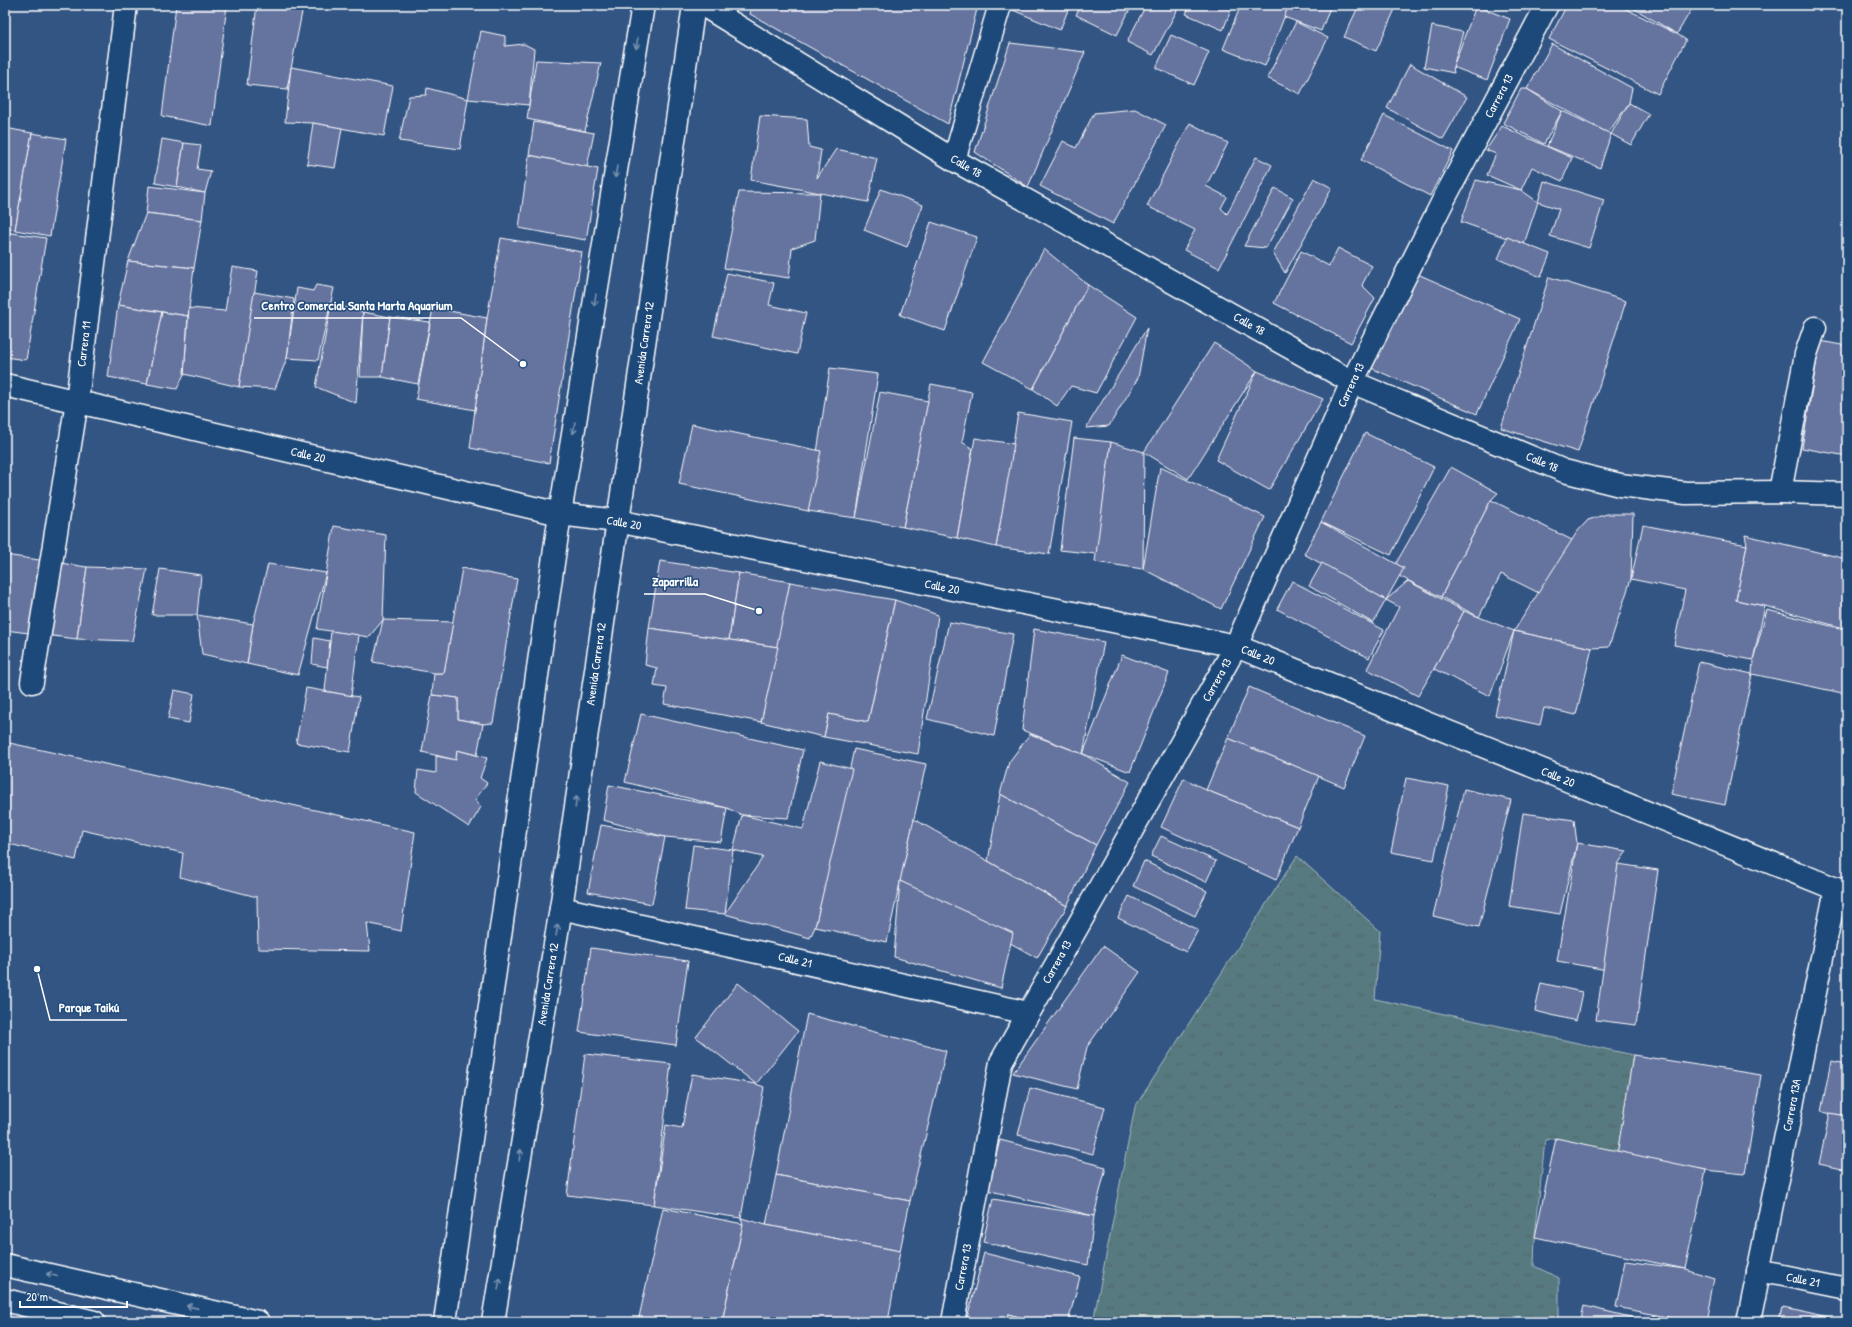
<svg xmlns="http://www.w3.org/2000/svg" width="1852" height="1327" viewBox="0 0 1852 1327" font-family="'Patrick Hand',sans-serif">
  <defs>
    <pattern id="grass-tufts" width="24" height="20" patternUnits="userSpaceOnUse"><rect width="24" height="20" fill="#567a80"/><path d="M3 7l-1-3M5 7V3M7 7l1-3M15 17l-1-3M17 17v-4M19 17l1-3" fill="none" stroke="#516366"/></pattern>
  </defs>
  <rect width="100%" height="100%" fill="#335584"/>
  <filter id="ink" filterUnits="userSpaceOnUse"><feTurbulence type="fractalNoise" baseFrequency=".025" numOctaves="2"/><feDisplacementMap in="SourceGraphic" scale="8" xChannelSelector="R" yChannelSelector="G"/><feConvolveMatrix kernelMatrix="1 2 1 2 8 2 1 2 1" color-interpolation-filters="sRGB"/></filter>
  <g filter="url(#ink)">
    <path fill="url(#grass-tufts)" stroke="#aabcc0" d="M 1297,856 L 1380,931 L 1375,999 L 1633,1055 L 1617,1155 L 1556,1138 L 1545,1140 L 1535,1237 L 1534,1266 L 1559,1278 L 1559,1322 L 1093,1322 L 1135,1107 Z"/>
    <g fill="#65739f" stroke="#fff">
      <path d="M 176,5 L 227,5 L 212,126 L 162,116 Z"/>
      <path d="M 257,5 L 297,5 L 303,7 L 287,89 L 247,85 Z"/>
      <path d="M 752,5 L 978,5 L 948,124 L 750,14 Z"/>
      <path d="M 1001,5 L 1070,5 L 1060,30 Z"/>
      <path d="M 1081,5 L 1132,5 L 1117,35 L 1076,15 Z"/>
      <path d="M 1146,5 L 1180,5 L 1153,55 L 1127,42 Z"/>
      <path d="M 1190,5 L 1233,5 L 1223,30 L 1186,14 Z"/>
      <path d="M 1241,5 L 1289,5 L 1265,66 L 1223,49 Z"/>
      <path d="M 1289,5 L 1331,5 L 1321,31 L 1284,17 Z"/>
      <path d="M 1359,5 L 1397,5 L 1376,51 L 1344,37 Z"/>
      <path d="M 1567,5 L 1618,5 L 1677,34 L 1686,40 L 1658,94 L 1549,39 Z"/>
      <path d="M 1628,5 L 1694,5 L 1677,34 Z"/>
      <path d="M 1476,6 L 1510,19 L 1487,80 L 1453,67 Z"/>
      <path d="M 1296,22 L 1328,38 L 1300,94 L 1267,78 Z"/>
      <path d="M 1432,26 L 1463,32 L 1453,67 L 1454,73 L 1424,67 Z"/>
      <path d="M 481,31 L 505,36 L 505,46 L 524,44 L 534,49 L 529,105 L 468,99 Z"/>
      <path d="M 1171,35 L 1209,52 L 1194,85 L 1156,68 Z"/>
      <path d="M 1010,43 L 1085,52 L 1028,187 L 975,152 Z"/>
      <path d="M 1552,44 L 1632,88 L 1629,103 L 1608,133 L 1527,89 Z"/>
      <path d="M 536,60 L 601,63 L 585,131 L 527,119 Z"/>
      <path d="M 1410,64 L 1467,97 L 1443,139 L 1387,108 Z"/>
      <path d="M 291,67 L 393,86 L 384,136 L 313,123 L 285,122 Z"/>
      <path d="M 427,88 L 468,99 L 460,149 L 399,141 L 409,96 L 426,95 Z"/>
      <path d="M 1521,89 L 1527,89 L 1562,111 L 1544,144 L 1503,123 Z"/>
      <path d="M 1629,103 L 1649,114 L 1631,145 L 1611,134 Z"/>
      <path d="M 1135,109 L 1166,125 L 1113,224 L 1040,186 L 1063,141 L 1076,148 L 1094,113 Z"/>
      <path d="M 1562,111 L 1611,134 L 1600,168 L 1547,146 Z"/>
      <path d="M 1384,115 L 1453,151 L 1430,196 L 1361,160 Z"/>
      <path d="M 760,116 L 807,119 L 809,147 L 821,150 L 817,178 L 836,149 L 877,158 L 868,202 L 751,180 Z"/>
      <path d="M 534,122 L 594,133 L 587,167 L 529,155 Z"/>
      <path d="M 313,123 L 342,128 L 335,168 L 307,164 Z"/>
      <path d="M 1190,123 L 1228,143 L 1206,186 L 1227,197 L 1221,208 L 1227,214 L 1256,157 L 1272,165 L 1219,268 L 1184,250 L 1195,230 L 1147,206 Z"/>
      <path d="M 1502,126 L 1572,158 L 1562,181 L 1532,167 L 1521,190 L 1487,175 L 1496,154 L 1486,150 Z"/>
      <path d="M 5,128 L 32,133 L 15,230 L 5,228 Z"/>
      <path d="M 32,133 L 66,139 L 50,236 L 15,230 Z"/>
      <path d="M 162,139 L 184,143 L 177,187 L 155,183 Z"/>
      <path d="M 184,143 L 201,145 L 197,169 L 211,171 L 205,193 L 177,187 Z"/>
      <path d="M 529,155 L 598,169 L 586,240 L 519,228 Z"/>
      <path d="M 1314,178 L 1332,188 L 1285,273 L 1273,253 Z"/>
      <path d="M 1476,180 L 1521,190 L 1538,202 L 1524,244 L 1461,222 Z"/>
      <path d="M 1544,181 L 1604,200 L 1589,248 L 1550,236 L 1559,209 L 1538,202 Z"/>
      <path d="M 149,186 L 205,193 L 202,220 L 146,213 Z"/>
      <path d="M 1275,188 L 1293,198 L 1266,248 L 1244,246 Z"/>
      <path d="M 881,189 L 923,205 L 907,247 L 864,230 Z"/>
      <path d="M 739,192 L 820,193 L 815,240 L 792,248 L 789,278 L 724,268 Z"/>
      <path d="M 146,213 L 202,220 L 194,268 L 128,261 Z"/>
      <path d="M 931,222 L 977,237 L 945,331 L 900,315 Z"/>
      <path d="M 5,232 L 46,238 L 26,360 L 5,357 Z"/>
      <path d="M 1507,237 L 1550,254 L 1541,277 L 1498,259 Z"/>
      <path d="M 501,238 L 582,252 L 549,463 L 470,448 L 487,318 Z"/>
      <path d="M 1338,248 L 1372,266 L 1362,285 L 1375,298 L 1351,343 L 1274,303 L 1301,251 L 1329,266 Z"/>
      <path d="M 1044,249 L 1088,285 L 1033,389 L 983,362 Z"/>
      <path d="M 128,261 L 194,268 L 188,316 L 118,305 Z"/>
      <path d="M 232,267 L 258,271 L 239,387 L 184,374 L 189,308 L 225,311 Z"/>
      <path d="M 1413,272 L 1520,319 L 1477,414 L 1371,368 Z"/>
      <path d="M 727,273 L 774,283 L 769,305 L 806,313 L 797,354 L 713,336 Z"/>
      <path d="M 1549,277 L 1626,301 L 1578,452 L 1501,428 Z"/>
      <path d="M 316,285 L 334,288 L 318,360 L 287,358 L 297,288 L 313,291 Z"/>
      <path d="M 1088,285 L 1137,317 L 1096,393 L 1071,386 L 1057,406 L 1033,389 Z"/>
      <path d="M 254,292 L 294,299 L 287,358 L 275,389 L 239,387 Z"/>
      <path d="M 331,304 L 363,312 L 356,403 L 316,387 Z"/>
      <path d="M 118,305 L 162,312 L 147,384 L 108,377 Z"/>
      <path d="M 433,308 L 487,318 L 475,410 L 416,399 Z"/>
      <path d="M 162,312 L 188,316 L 184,374 L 177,389 L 147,384 Z"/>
      <path d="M 363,312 L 390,317 L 382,377 L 360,377 Z"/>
      <path d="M 390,317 L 430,322 L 418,384 L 382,377 Z"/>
      <path d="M 1147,328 L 1138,378 L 1109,426 L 1086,428 Z"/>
      <path d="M 1820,341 L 1847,346 L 1847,456 L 1802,448 Z"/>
      <path d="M 1214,343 L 1257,371 L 1188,479 L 1144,452 Z"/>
      <path d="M 830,368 L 878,374 L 856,518 L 808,511 Z"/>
      <path d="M 1257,371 L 1323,399 L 1269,490 L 1216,460 Z"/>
      <path d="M 931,384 L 972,392 L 962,442 L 973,449 L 957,538 L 903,527 Z"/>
      <path d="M 880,392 L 928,401 L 903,527 L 856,518 Z"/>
      <path d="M 1018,413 L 1072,422 L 1049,554 L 996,547 Z"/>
      <path d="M 692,424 L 821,451 L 808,511 L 679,484 Z"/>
      <path d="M 1365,433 L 1434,467 L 1391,555 L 1321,522 Z"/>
      <path d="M 975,438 L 1014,444 L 996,547 L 957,538 Z"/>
      <path d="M 1074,438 L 1111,442 L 1097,554 L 1060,550 Z"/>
      <path d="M 1111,442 L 1144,452 L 1143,569 L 1095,562 Z"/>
      <path d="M 1160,467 L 1265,517 L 1221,609 L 1143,569 Z"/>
      <path d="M 1451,467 L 1498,493 L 1491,500 L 1441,597 L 1391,572 Z"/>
      <path d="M 1491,500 L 1582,545 L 1553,600 L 1501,574 L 1479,617 L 1441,597 Z"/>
      <path d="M 1607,514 L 1633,514 L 1631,579 L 1609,647 L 1592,648 L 1514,631 L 1577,532 L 1588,520 Z"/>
      <path d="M 1321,522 L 1404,568 L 1386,600 L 1304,554 Z"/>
      <path d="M 1643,525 L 1747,545 L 1736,600 L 1765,606 L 1753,660 L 1674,645 L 1685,590 L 1631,579 Z"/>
      <path d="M 334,526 L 386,535 L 383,620 L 369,637 L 317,629 Z"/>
      <path d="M 1745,535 L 1847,559 L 1847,629 L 1765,606 L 1736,600 L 1747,545 Z"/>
      <path d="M 5,555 L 87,567 L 77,639 L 5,630 Z"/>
      <path d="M 660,561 L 739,573 L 729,640 L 649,628 Z"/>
      <path d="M 1322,563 L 1386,600 L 1373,623 L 1309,586 Z"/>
      <path d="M 268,564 L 326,573 L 298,675 L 247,664 L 253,624 Z"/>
      <path d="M 87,567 L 147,569 L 132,641 L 77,639 Z"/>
      <path d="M 462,568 L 517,579 L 493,723 L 483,724 L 458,719 L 458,698 L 432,695 L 434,673 L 444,673 Z"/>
      <path d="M 160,569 L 201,575 L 197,615 L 152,615 Z"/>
      <path d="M 739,573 L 790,582 L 778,647 L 729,640 Z"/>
      <path d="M 1292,581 L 1384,630 L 1369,658 L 1277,609 Z"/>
      <path d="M 1408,581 L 1464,611 L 1434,669 L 1418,696 L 1367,669 L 1399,607 L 1386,600 Z"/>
      <path d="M 790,582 L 895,600 L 868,722 L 829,714 L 824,737 L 761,722 Z"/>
      <path d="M 895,600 L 938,615 L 918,754 L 824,737 L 829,714 L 868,722 Z"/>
      <path d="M 1767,610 L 1847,630 L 1847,694 L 1752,674 L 1753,660 Z"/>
      <path d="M 1464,611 L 1514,631 L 1490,696 L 1434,669 Z"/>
      <path d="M 197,615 L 253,624 L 247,664 L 202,654 Z"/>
      <path d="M 383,620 L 453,622 L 444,673 L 434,673 L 373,662 Z"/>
      <path d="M 949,622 L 1013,634 L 994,736 L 927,719 Z"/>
      <path d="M 649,628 L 778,647 L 761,722 L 664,704 L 667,688 L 654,686 L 657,668 L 645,665 Z"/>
      <path d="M 1034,629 L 1104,642 L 1083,754 L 1022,730 Z"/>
      <path d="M 331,631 L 359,635 L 351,696 L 325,691 Z"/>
      <path d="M 1514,631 L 1592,648 L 1576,715 L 1544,708 L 1540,725 L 1495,715 Z"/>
      <path d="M 314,638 L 330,641 L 327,667 L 312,664 Z"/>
      <path d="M 1122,655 L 1169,673 L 1130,772 L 1083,754 Z"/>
      <path d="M 1699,662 L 1752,674 L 1725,805 L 1671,794 Z"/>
      <path d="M 1249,687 L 1365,736 L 1344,787 L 1228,738 Z"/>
      <path d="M 306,688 L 359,697 L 350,752 L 296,743 Z"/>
      <path d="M 174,690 L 194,694 L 189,723 L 168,719 Z"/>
      <path d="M 432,695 L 458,698 L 458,719 L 483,724 L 477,755 L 457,750 L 456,760 L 422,752 Z"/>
      <path d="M 641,714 L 803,750 L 788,818 L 742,815 L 727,808 L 625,782 Z"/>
      <path d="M 1030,734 L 1083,754 L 1130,782 L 1096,845 L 1000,794 L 1009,762 Z"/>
      <path d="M 1228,738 L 1319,776 L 1298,827 L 1206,790 Z"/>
      <path d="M 5,742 L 415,832 L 401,931 L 367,923 L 370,951 L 258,949 L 257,897 L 180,877 L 183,853 L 82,830 L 76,860 L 5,843 Z"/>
      <path d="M 854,749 L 926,764 L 887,942 L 815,927 Z"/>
      <path d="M 457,750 L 487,758 L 480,778 L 487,783 L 475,800 L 481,807 L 469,827 L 416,792 L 418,770 L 436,773 L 436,756 L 456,760 Z"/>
      <path d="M 820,761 L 852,769 L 815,927 L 810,938 L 725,914 L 763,857 L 733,850 L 742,815 L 803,829 Z"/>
      <path d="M 1184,778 L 1206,790 L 1298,827 L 1276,880 L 1161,827 Z"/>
      <path d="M 1406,778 L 1449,786 L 1434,860 L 1391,852 Z"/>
      <path d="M 609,785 L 727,808 L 721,842 L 665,837 L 603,820 Z"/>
      <path d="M 1464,789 L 1511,800 L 1479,927 L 1433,916 Z"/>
      <path d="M 1000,794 L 1096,845 L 1067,906 L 988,861 Z"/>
      <path d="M 1523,813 L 1574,820 L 1577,843 L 1560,914 L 1509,906 Z"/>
      <path d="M 914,819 L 1067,906 L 1037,958 L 900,881 Z"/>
      <path d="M 601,825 L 665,837 L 652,904 L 588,892 Z"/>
      <path d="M 1161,836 L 1216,861 L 1206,882 L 1151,856 Z"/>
      <path d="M 1577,843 L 1627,851 L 1618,864 L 1607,970 L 1557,961 Z"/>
      <path d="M 693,845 L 733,850 L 725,914 L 685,910 Z"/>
      <path d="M 1144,861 L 1207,891 L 1195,916 L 1133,886 Z"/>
      <path d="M 1618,864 L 1658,870 L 1636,1025 L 1596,1020 Z"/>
      <path d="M 900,881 L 1013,933 L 1001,988 L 894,957 Z"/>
      <path d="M 1129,896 L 1198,930 L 1186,952 L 1118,918 Z"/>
      <path d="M 1103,946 L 1140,972 L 1087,1047 L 1077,1089 L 1013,1073 Z"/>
      <path d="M 591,948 L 688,961 L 676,1045 L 579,1032 Z"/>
      <path d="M 738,983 L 798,1031 L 756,1084 L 696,1037 Z"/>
      <path d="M 1541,983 L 1582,992 L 1576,1021 L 1535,1011 Z"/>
      <path d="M 807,1014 L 946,1051 L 910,1201 L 776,1175 Z"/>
      <path d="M 585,1054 L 671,1064 L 654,1205 L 567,1195 Z"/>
      <path d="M 1633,1055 L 1761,1075 L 1745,1174 L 1706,1170 L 1617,1155 Z"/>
      <path d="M 1831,1061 L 1847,1064 L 1847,1116 L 1821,1112 Z"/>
      <path d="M 692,1074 L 756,1084 L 764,1087 L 741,1218 L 654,1205 L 666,1125 L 682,1128 Z"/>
      <path d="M 1030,1088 L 1105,1107 L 1093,1154 L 1018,1135 Z"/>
      <path d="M 1830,1113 L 1847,1116 L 1847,1170 L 1819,1164 Z"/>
      <path d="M 1556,1138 L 1706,1170 L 1685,1269 L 1535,1237 Z"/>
      <path d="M 1000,1140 L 1106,1167 L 1094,1216 L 987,1190 Z"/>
      <path d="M 776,1175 L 910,1201 L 900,1251 L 766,1225 Z"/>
      <path d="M 993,1199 L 1094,1216 L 1088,1265 L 983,1242 Z"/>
      <path d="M 663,1208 L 743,1224 L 722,1322 L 638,1322 Z"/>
      <path d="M 741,1218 L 766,1225 L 900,1251 L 888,1322 L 722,1322 L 743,1224 Z"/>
      <path d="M 984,1253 L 1080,1277 L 1068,1322 L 1039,1322 L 1008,1314 L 1006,1322 L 966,1322 Z"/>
      <path d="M 1625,1261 L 1685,1269 L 1714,1278 L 1706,1322 L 1693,1322 L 1616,1307 Z"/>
      <path d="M 1584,1306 L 1651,1322 L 1580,1322 Z"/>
      <path d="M 1782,1308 L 1847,1322 L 1779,1322 Z"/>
      <path d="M 1008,1314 L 1039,1322 L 1006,1322 Z"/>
    </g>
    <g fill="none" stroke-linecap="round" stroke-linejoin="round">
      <defs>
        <g id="minor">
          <path d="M 703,5 L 954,160 L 1352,382 L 1564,471 L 1620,485 L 1686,493 L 1780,492 L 1847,494"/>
          <path d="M 954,160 L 1000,5"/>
          <path d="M 5,385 L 560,514 L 617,521 L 1236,646 L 1836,889 L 1847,891"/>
          <path d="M 1780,492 L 1806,354 L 1815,328"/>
          <path d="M 32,682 L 77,401 L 126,5"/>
          <path d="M 561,908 L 1028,1013"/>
          <path d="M 1758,1271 L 1847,1289"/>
          <path d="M 953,1322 L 1001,1062 L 1236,646 L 1352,382 L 1443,201 L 1547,5"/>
          <path d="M 1748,1322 L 1836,889"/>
        </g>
        <g id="tertiary">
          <path d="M 5,1265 L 258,1322"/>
          <path d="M 5,1300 L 94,1322"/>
          <path d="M 445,1322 L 560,514 L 643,5"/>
          <path d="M 493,1322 L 561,908 L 694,5"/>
        </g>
      </defs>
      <use href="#minor" stroke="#fff" stroke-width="25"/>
      <use href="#tertiary" stroke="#fff" stroke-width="25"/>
      <use href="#minor" stroke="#1f4a7a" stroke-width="22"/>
      <use href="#tertiary" stroke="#1f4a7a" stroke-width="22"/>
    </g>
    <defs><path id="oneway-shaft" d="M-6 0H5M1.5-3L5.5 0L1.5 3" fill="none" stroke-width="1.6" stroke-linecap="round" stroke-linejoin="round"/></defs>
    <g stroke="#7992af">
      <use href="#oneway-shaft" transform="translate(637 43) rotate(99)"/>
      <use href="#oneway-shaft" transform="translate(616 172) rotate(99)"/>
      <use href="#oneway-shaft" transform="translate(595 300) rotate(99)"/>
      <use href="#oneway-shaft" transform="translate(574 428) rotate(99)"/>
      <use href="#oneway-shaft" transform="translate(576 802) rotate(-82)"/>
      <use href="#oneway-shaft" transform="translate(557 930) rotate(-81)"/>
      <use href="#oneway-shaft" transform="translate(520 1155) rotate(-81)"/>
      <use href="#oneway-shaft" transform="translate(52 1275) rotate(-167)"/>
      <use href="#oneway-shaft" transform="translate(499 1284) rotate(-81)"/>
      <use href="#oneway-shaft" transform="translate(192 1307) rotate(-167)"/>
    </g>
  </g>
  <g text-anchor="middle" stroke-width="3" stroke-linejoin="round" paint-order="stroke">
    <g font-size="12" fill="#fff" stroke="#1f4a7a">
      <text transform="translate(1499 96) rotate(-62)" y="4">Carrera 13</text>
      <text transform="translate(966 166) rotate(30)" y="4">Calle 18</text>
      <text transform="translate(1249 324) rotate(29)" y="4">Calle 18</text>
      <text transform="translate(644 343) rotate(-82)" y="4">Avenida Carrera 12</text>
      <text transform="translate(84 344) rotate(-83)" y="4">Carrera 11</text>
      <text transform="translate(1351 385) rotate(-65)" y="4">Carrera 13</text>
      <text transform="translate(308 455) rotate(13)" y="4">Calle 20</text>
      <text transform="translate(1542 462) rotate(23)" y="4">Calle 18</text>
      <text transform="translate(624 523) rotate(10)" y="4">Calle 20</text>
      <text transform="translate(942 587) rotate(11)" y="4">Calle 20</text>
      <text transform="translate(1258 655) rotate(22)" y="4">Calle 20</text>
      <text transform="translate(596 664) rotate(-82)" y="4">Avenida Carrera 12</text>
      <text transform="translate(1217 680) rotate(-61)" y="4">Carrera 13</text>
      <text transform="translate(1558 777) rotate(22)" y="4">Calle 20</text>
      <text transform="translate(795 960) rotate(13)" y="4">Calle 21</text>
      <text transform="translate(1057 962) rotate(-61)" y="4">Carrera 13</text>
      <text transform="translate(548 984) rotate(-81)" y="4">Avenida Carrera 12</text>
      <text transform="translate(1792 1105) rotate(-79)" y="4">Carrera 13A</text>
      <text transform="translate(963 1267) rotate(-79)" y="4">Carrera 13</text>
      <text transform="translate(1803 1280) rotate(11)" y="4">Calle 21</text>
    </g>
  </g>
  <path fill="none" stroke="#fff" stroke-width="1.5" d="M523 364L461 318H254M759 611L705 594H644M37 969L50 1020H127"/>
  <g fill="#fff" stroke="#1f4a7a" stroke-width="1.5">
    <circle cx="523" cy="364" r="4"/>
    <circle cx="759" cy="611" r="4"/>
    <circle cx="37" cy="969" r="4"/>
  </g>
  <g font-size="13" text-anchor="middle" font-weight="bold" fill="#fff" stroke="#1f4a7a" stroke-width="3" stroke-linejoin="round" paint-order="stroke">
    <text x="357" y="310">Centro Comercial Santa Marta Aquarium</text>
    <text x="675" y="586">Zaparrilla</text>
    <text x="89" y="1012">Parque Taikú</text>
  </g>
  <rect width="1852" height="1327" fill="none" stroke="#1f4a7a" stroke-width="20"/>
  <rect x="10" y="10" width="1832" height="1307" fill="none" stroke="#fff" stroke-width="1.5" filter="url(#ink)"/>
  <path d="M20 1301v6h107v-6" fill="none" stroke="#ffffff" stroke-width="2"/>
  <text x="26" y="1301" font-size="12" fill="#ffffff" stroke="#1f4a7a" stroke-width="3" paint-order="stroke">20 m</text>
</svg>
